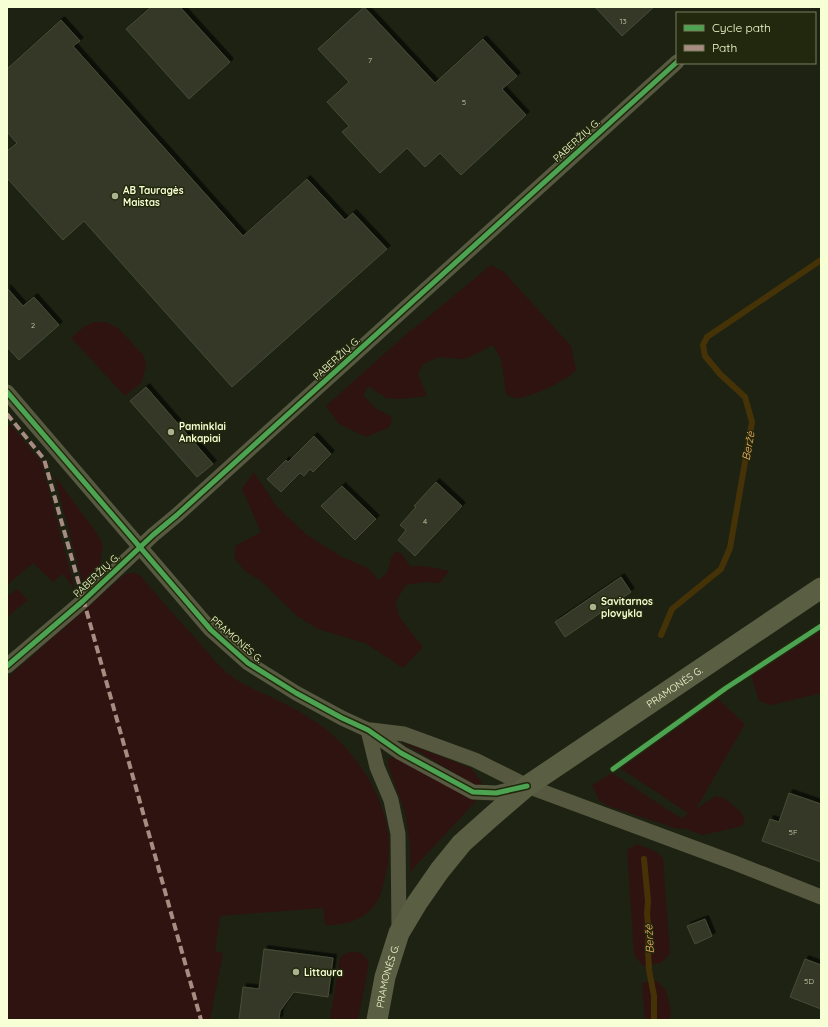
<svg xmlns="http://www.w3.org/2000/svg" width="828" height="1027" viewBox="0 0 828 1027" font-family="Quicksand,sans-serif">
  <defs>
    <filter id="shadow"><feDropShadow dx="3.5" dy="-3.5" stdDeviation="0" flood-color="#0009"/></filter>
  </defs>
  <rect width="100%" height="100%" fill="#1e2213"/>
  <g fill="#2f1310">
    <path d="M 491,265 L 504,272 L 571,346 L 576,370 C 567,380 528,400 514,398 C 512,397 508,395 506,394 L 501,359 L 493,345 L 468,358 L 459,359 L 439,357 L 423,364 L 418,374 L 427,396 L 401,399 L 386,398 L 368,386 L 363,395 L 375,408 L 392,417 L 390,427 L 366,437 L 339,424 L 326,406 L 411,330 L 427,318 Z"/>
    <path d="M 94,322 L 106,322 L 118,328 L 144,356 L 146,365 L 143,378 L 140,384 L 125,396 L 71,338 L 85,326 Z"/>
    <path d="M 10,424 L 42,463 L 75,590 L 63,574 L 53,582 L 33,563 L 7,585 L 7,427 Z"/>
    <path d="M 254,472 L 277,507 L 307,535 L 342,557 L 368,568 L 379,580 L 387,573 L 391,558 L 395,552 L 401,553 L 410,566 L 425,566 L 449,571 L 440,583 L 424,582 L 406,585 L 396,601 L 399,617 L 423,647 L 403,668 L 365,643 L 318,629 L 297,616 L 261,581 L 245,571 L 235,559 L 235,546 L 261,532 L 242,489 Z"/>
    <path d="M 54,475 L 94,529 L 103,544 L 99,569 L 83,584 Z"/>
    <path d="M 129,573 L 134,573 L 140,575 C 159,598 178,620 198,641 C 208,653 219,667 231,676 C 243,685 256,690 269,696 C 283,703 298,710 311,719 C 352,744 386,794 389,842 C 390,859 386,874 382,890 C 374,916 351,926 325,925 L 323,908 L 220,916 L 215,951 L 223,953 L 210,1020 L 7,1020 L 7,678 L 123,576 Z"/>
    <path d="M 17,589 L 28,600 L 7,617 L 7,597 Z"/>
    <path d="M 821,628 L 821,693 L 771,705 L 759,701 L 751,674 Z"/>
    <path d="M 717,698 L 745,724 L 696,809 L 716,796 L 724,798 L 741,812 L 745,821 L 742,826 L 703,835 L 683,828 L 678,829 L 608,806 L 599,800 L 592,785 L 612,773 L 682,819 L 688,813 L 620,768 Z"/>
    <path d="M 402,742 L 471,768 L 483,785 L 479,787 Z"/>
    <path d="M 393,757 L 476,801 L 410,872 L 410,844 L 405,812 L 388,765 L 388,759 Z"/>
    <path d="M 637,844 L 657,852 L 663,859 L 670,954 L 661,963 L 643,966 L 634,955 L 627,850 Z"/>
    <path d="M 350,952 C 360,951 366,955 369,964 L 358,1020 L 330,1020 L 340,958 L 346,953 Z"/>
    <path d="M 657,981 L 666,990 L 671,1012 L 669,1020 L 645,1020 L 642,983 Z"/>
  </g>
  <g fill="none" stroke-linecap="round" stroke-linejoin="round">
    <g stroke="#453307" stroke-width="6">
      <path d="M 661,635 L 672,609 L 721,569 L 730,548 L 752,422 L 745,397 L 720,374 L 705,356 L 703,345 L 707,337 L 821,260"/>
      <path d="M 644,859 L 648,901 L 647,914 L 649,933 L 648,949 L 649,970 L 654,996 L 654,1020"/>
    </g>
  </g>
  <g fill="#353928" stroke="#464d35" filter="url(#shadow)">
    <path d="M 151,7 L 180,7 L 230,62 L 189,99 L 126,29 Z"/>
    <path d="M 364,7 L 435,83 L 483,39 L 517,76 L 502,89 L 526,115 L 461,175 L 440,153 L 425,167 L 407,148 L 380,173 L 342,132 L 349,126 L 327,102 L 349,82 L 318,49 Z"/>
    <path d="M 595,7 L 654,7 L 622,36 Z"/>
    <path d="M 61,20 L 80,41 L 73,46 L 243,236 L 307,179 L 345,220 L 353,213 L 387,249 L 232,387 L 84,221 L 63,240 L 7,178 L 7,151 L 17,143 L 7,132 L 7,69 Z"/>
    <path d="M 7,288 L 23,306 L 34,297 L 59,325 L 19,360 L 7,347 Z"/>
    <path d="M 146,387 L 213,464 L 197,477 L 130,401 Z"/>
    <path d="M 314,436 L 331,454 L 313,472 L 310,469 L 304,476 L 300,473 L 281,492 L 267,479 L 286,460 L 288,462 Z"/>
    <path d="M 436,482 L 462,506 L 415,556 L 398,540 L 406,530 L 400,525 L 416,507 L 414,506 Z"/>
    <path d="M 342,486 L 376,519 L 355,540 L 321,506 Z"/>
    <path d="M 621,577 L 631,592 L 565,637 L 555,622 Z"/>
    <path d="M 789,793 L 821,804 L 821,862 L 762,841 L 770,819 L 779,822 Z"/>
    <path d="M 705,919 L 712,936 L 695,944 L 687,926 Z"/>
    <path d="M 264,949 L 333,958 L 328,997 L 294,992 L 280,1011 L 279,1020 L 239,1020 L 243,987 L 259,989 Z"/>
    <path d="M 805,959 L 821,965 L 821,1009 L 790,997 Z"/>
  </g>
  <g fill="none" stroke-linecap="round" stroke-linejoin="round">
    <g stroke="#56593f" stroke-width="15">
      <path d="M 7,392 L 211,630 L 248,663 L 296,693 L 342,718 L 368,730 L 401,753 L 473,792 L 496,793 L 526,786"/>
      <path d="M 7,666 L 83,601 L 153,535 L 177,515 L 677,62"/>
      <path d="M 368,730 L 377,767 L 391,800 L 398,834 L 399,932"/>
      <path d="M 371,730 L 404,734 L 475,760 L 527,786 L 735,863 L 821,897"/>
    </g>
    <path stroke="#5a5e42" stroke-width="21" id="s1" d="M 377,1020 L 385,977 L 399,933 L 417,903 L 440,870 L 462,843 L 490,818 L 527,786 L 821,588"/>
    <path stroke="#a88b81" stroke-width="4" stroke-dasharray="8 4" stroke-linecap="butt" d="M 7,414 L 44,459 L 201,1020"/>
    <defs>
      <g id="cycleway">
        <path d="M 7,392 L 211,630 L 248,663 L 296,693 L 342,718 L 368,730 L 401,753 L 473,792 L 496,793 L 527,786"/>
        <path d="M 7,666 L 83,601 L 153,535 L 177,515 L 677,62"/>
        <path d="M 613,769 L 726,688 L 821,626"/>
      </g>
    </defs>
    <use href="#cycleway" stroke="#22280d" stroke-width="8"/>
    <use href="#cycleway" stroke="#4ca352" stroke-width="5"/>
  </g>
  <g fill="#abb290" stroke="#22280d" stroke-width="1.5">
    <circle cx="115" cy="196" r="4"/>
    <circle cx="171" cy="432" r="4"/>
    <circle cx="593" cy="607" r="4"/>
    <circle cx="296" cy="972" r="4"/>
  </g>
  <g text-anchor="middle" stroke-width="3" stroke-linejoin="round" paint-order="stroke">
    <g font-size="8" fill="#c6cea9">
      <text x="623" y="24">13</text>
      <text x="370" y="63">7</text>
      <text x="464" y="105">5</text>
      <text x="33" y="328">2</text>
      <text x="425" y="524">4</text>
      <text x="793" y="835">5F</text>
      <text x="809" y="984">5D</text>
    </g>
    <g font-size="10" fill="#f7ffd4" stroke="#22280d">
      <text transform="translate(576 140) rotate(-42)" y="4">PABERŽIŲ G.</text>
      <text transform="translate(336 358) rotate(-42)" y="4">PABERŽIŲ G.</text>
      <text transform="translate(96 575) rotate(-43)" y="4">PABERŽIŲ G.</text>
      <text transform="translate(237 639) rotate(41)" y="4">PRAMONĖS G.</text>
      <text dy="4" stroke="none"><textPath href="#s1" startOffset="464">PRAMONĖS G.</textPath></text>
      <text dy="4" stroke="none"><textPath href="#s1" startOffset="45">PRAMONĖS G.</textPath></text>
    </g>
    <g font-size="10" font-weight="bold" fill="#f7ffd4" stroke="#22280d" text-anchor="start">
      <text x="123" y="194">AB Tauragės<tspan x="123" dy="12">Maistas</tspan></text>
      <text x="179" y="430">Paminklai<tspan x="179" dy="12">Ankapiai</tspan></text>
      <text x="601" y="605">Savitarnos<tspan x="601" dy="12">plovykla</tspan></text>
      <text x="304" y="976">Littaura</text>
    </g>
    <g font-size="11" font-style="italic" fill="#ffb562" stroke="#22280d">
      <text transform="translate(748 446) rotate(-80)" y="4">Beržė</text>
      <text transform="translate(649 939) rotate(-93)" y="4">Beržė</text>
    </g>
  </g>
  <rect width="828" height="1027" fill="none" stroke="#f7ffd4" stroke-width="16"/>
  <rect x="676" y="12" width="140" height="52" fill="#22280d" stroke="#777e5d"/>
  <rect x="684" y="25" width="20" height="6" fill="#4ca352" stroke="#777e5d"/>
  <text x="712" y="32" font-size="12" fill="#f7ffd4">Cycle path</text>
  <rect x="684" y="45" width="20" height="6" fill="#a88b81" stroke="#777e5d"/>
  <text x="712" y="52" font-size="12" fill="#f7ffd4">Path</text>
</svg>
